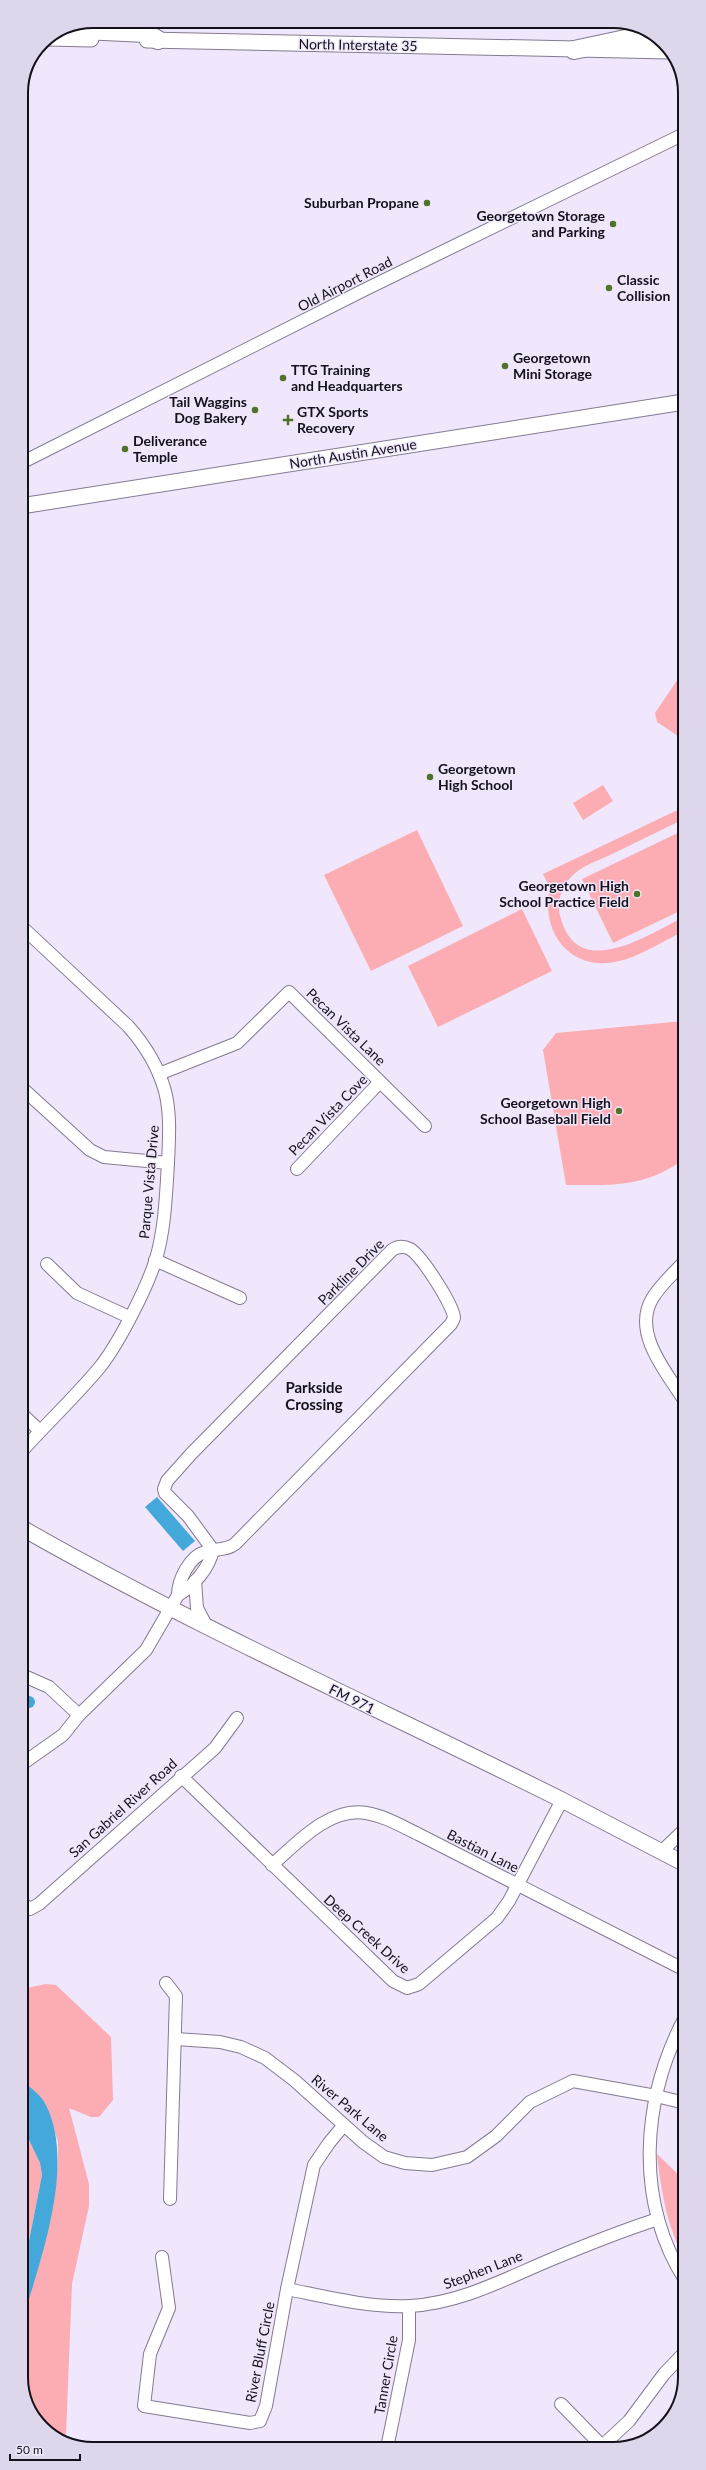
<svg xmlns="http://www.w3.org/2000/svg" width="706" height="2470" viewBox="0 0 706 2470" font-family="Lato,sans-serif">
  <rect width="100%" height="100%" fill="#f0e7fc"/>
  <g fill="#fbadb3">
    <path d="M 684,670 L 684,740 L 657,722 L 655,713 Z"/>
    <path d="M 603,785 L 613,801 L 583,820 L 573,803 Z"/>
    <path d="M 684,807 L 684,819 C 659,831 635,843 610,855 C 597,861 581,866 571,877 C 560,888 556,905 561,919 C 579,982 649,934 684,917 L 684,931 C 663,941 638,958 615,962 C 569,971 540,930 550,888 L 543,874 Z"/>
    <path d="M 417,830 L 463,926 L 371,971 L 324,875 Z"/>
    <path d="M 684,830 L 684,909 L 613,943 L 582,879 Z"/>
    <path d="M 522,909 L 552,971 L 438,1027 L 408,966 Z"/>
    <path d="M 684,1021 L 684,1159 C 645,1188 612,1185 566,1185 L 543,1050 L 556,1033 Z"/>
    <path d="M 46,1984 L 56,1985 L 111,2037 L 113,2100 L 99,2117 L 91,2117 L 69,2108 L 89,2184 L 89,2206 L 72,2284 L 66,2435 L 71,2441 L 45,2431 L 22,2391 L 22,2322 L 53,2204 L 58,2162 L 58,2142 L 45,2103 L 22,2081 L 22,1989 Z"/>
    <path d="M 22,2125 L 40,2163 L 42,2175 L 27,2251 L 22,2256 Z"/>
    <path d="M 657,2154 L 685,2181 L 685,2260 C 667,2227 661,2191 657,2154 Z"/>
  </g>
  <g fill="#44a8db">
    <path d="M 157,1497 L 195,1541 L 183,1551 L 145,1507 Z"/>
    <circle cx="29" cy="1702" r="6"/>
    <path d="M 22,2081 C 30,2087 42,2096 46,2105 C 76,2165 40,2261 22,2322 L 22,2256 L 27,2251 L 42,2175 L 40,2163 L 22,2125 Z"/>
  </g>
  <g fill="none" stroke-linecap="round" stroke-linejoin="round">
    <defs>
      <g id="minor">
        <path d="M 21,463 L 366,289 L 684,134"/>
        <path d="M 22,927 L 128,1026 C 145,1045 158,1066 165,1091 C 171,1115 169,1139 168,1163 C 166,1195 165,1228 156,1259 C 147,1288 119,1343 100,1367 C 76,1396 47,1423 22,1451"/>
        <path d="M 159,1074 L 237,1043 L 289,992 L 425,1126"/>
        <path d="M 22,1088 L 90,1150 L 104,1157 L 168,1163"/>
        <path d="M 297,1169 L 380,1082"/>
        <path d="M 155,1260 L 240,1298"/>
        <path d="M 684,1262 C 673,1274 660,1285 652,1299 C 632,1333 667,1373 684,1400"/>
        <path d="M 47,1264 L 77,1293 L 129,1317"/>
        <path d="M 22,1414 L 40,1431"/>
        <path d="M 195,1581 L 197,1608 L 207,1627"/>
        <path d="M 178,1595 C 178,1580 190,1556 205,1552 C 216,1548 226,1551 235,1544 L 451,1324 L 454,1318 C 454,1306 421,1255 410,1249 C 404,1246 398,1246 392,1250 L 191,1454 L 167,1481 L 164,1489 L 165,1493 L 188,1516 L 213,1550"/>
        <path d="M 22,1675 L 49,1687 L 79,1715"/>
        <path d="M 22,1764 L 63,1735 L 79,1715 L 146,1650 L 178,1595 C 194,1586 209,1568 213,1550"/>
        <path d="M 181,1776 L 393,1981 L 407,1988 L 419,1984 L 497,1918 L 509,1901 L 562,1800"/>
        <path d="M 661,1852 L 685,1829"/>
        <path d="M 272,1865 C 297,1843 329,1807 366,1813 C 385,1816 401,1826 418,1834 L 685,1970"/>
        <path d="M 22,1903 L 30,1909 L 39,1904 L 215,1748 L 237,1718"/>
        <path d="M 166,1983 L 176,1996 L 170,2199"/>
        <path d="M 685,2017 C 642,2099 634,2199 685,2280"/>
        <path d="M 176,2039 L 220,2042 L 241,2047 L 265,2058 L 294,2080 L 363,2142 L 384,2157 L 405,2163 L 432,2165 L 467,2157 L 496,2136 L 530,2102 L 573,2081 L 656,2096 L 685,2103"/>
        <path d="M 162,2257 L 169,2308 L 150,2354 L 144,2406 L 250,2423 L 260,2421 L 266,2406 L 287,2289 L 314,2165 L 329,2143 L 343,2126"/>
        <path d="M 287,2289 C 327,2297 369,2308 410,2306 C 461,2303 505,2279 550,2260 C 586,2245 621,2231 658,2219"/>
        <path d="M 561,2404 L 602,2446"/>
        <path d="M 387,2448 L 409,2340 L 409,2306"/>
        <path d="M 600,2448 L 629,2421 L 664,2374 L 685,2352"/>
      </g>
      <g id="major">
        <path d="M 48,38 L 91,39"/>
        <path d="M 147,40 L 668,51"/>
        <path d="M 21,506 L 684,402"/>
        <path d="M 22,1528 C 197,1628 382,1710 562,1800 C 603,1821 644,1843 685,1864"/>
      </g>
      <g id="highway">
        <path d="M 62,29 L 146,33 L 158,40"/>
        <path d="M 574,50 L 630,38 L 657,38"/>
      </g>
    </defs>
    <use href="#minor" stroke="#847a91" stroke-width="14"/>
    <use href="#major" stroke="#847a91" stroke-width="17"/>
    <use href="#highway" stroke="#847a91" stroke-width="20"/>
    <use href="#minor" stroke="#fff" stroke-width="12"/>
    <use href="#major" stroke="#fff" stroke-width="15"/>
    <use href="#highway" stroke="#fff" stroke-width="18"/>
  </g>
  <g fill="#517229" stroke="#f0e7fc" stroke-width="1.5">
    <circle cx="427" cy="203" r="4"/>
    <circle cx="613" cy="224" r="4"/>
    <circle cx="609" cy="288" r="4"/>
    <circle cx="505" cy="366" r="4"/>
    <circle cx="283" cy="378" r="4"/>
    <circle cx="255" cy="410" r="4"/>
    <path d="M286 414h4v4h4v4h-4v4h-4v-4h-4v-4h4z"/>
    <circle cx="125" cy="449" r="4"/>
    <circle cx="430" cy="777" r="4"/>
    <circle cx="637" cy="894" r="4"/>
    <circle cx="619" cy="1111" r="4"/>
  </g>
  <g text-anchor="middle" stroke-width="3" stroke-linejoin="round" paint-order="stroke">
    <g font-size="14" fill="#15111a" stroke="#f0e7fc">
      <text transform="translate(358 45) rotate(1)" y="5">North Interstate 35</text>
      <text transform="translate(345 284) rotate(-27)" y="5">Old Airport Road</text>
      <text transform="translate(353 454) rotate(-9)" y="5">North Austin Avenue</text>
      <text transform="translate(346 1027) rotate(44)" y="5">Pecan Vista Lane</text>
      <text transform="translate(328 1115) rotate(-46)" y="5">Pecan Vista Cove</text>
      <text transform="translate(149 1182) rotate(-85)" y="5">Parque Vista Drive</text>
      <text transform="translate(351 1272) rotate(-45)" y="5">Parkline Drive</text>
      <text transform="translate(352 1699) rotate(26)" y="5">FM 971</text>
      <text transform="translate(123 1808) rotate(-42)" y="5">San Gabriel River Road</text>
      <text transform="translate(483 1851) rotate(27)" y="5">Bastian Lane</text>
      <text transform="translate(367 1934) rotate(42)" y="5">Deep Creek Drive</text>
      <text transform="translate(350 2108) rotate(40)" y="5">River Park Lane</text>
      <text transform="translate(483 2270) rotate(-21)" y="5">Stephen Lane</text>
      <text transform="translate(260 2352) rotate(-79)" y="5">River Bluff Circle</text>
      <text transform="translate(386 2375) rotate(-80)" y="5">Tanner Circle</text>
    </g>
    <g font-size="14" font-weight="bold" fill="#15111a" stroke="#f0e7fc" text-anchor="start">
      <text x="419" y="208" text-anchor="end">Suburban Propane</text>
      <text x="605" y="221" text-anchor="end">Georgetown Storage<tspan x="605" dy="16">and Parking</tspan></text>
      <text x="617" y="285">Classic<tspan x="617" dy="16">Collision</tspan></text>
      <text x="513" y="363">Georgetown<tspan x="513" dy="16">Mini Storage</tspan></text>
      <text x="291" y="375">TTG Training<tspan x="291" dy="16">and Headquarters</tspan></text>
      <text x="247" y="407" text-anchor="end">Tail Waggins<tspan x="247" dy="16">Dog Bakery</tspan></text>
      <text x="297" y="417">GTX Sports<tspan x="297" dy="16">Recovery</tspan></text>
      <text x="133" y="446">Deliverance<tspan x="133" dy="16">Temple</tspan></text>
      <text x="438" y="774">Georgetown<tspan x="438" dy="16">High School</tspan></text>
      <text x="629" y="891" text-anchor="end">Georgetown High<tspan x="629" dy="16">School Practice Field</tspan></text>
      <text x="611" y="1108" text-anchor="end">Georgetown High<tspan x="611" dy="16">School Baseball Field</tspan></text>
    </g>
    <g font-size="15" font-weight="bold" fill="#15111a" stroke="#f0e7fc">
      <text x="314" y="1393">Parkside<tspan x="314" dy="17">Crossing</tspan></text>
    </g>
  </g>
  <path d="M0 0H706V2470H0ZM93 28H613A65 65 0 0 1 678 93V2377A65 65 0 0 1 613 2442H93A65 65 0 0 1 28 2377V93A65 65 0 0 1 93 28Z" fill="#ded6ea" fill-rule="evenodd"/>
  <path fill="none" stroke="#15111a" stroke-width="2" d="M93 28H613A65 65 0 0 1 678 93V2377A65 65 0 0 1 613 2442H93A65 65 0 0 1 28 2377V93A65 65 0 0 1 93 28Z"/>
  <path d="M10 2454v6h70v-6" fill="none" stroke="#15111a" stroke-width="2"/>
  <text x="16" y="2454" font-size="12" fill="#15111a" stroke="#f0e7fc" stroke-width="3" paint-order="stroke">50 m</text>
</svg>
